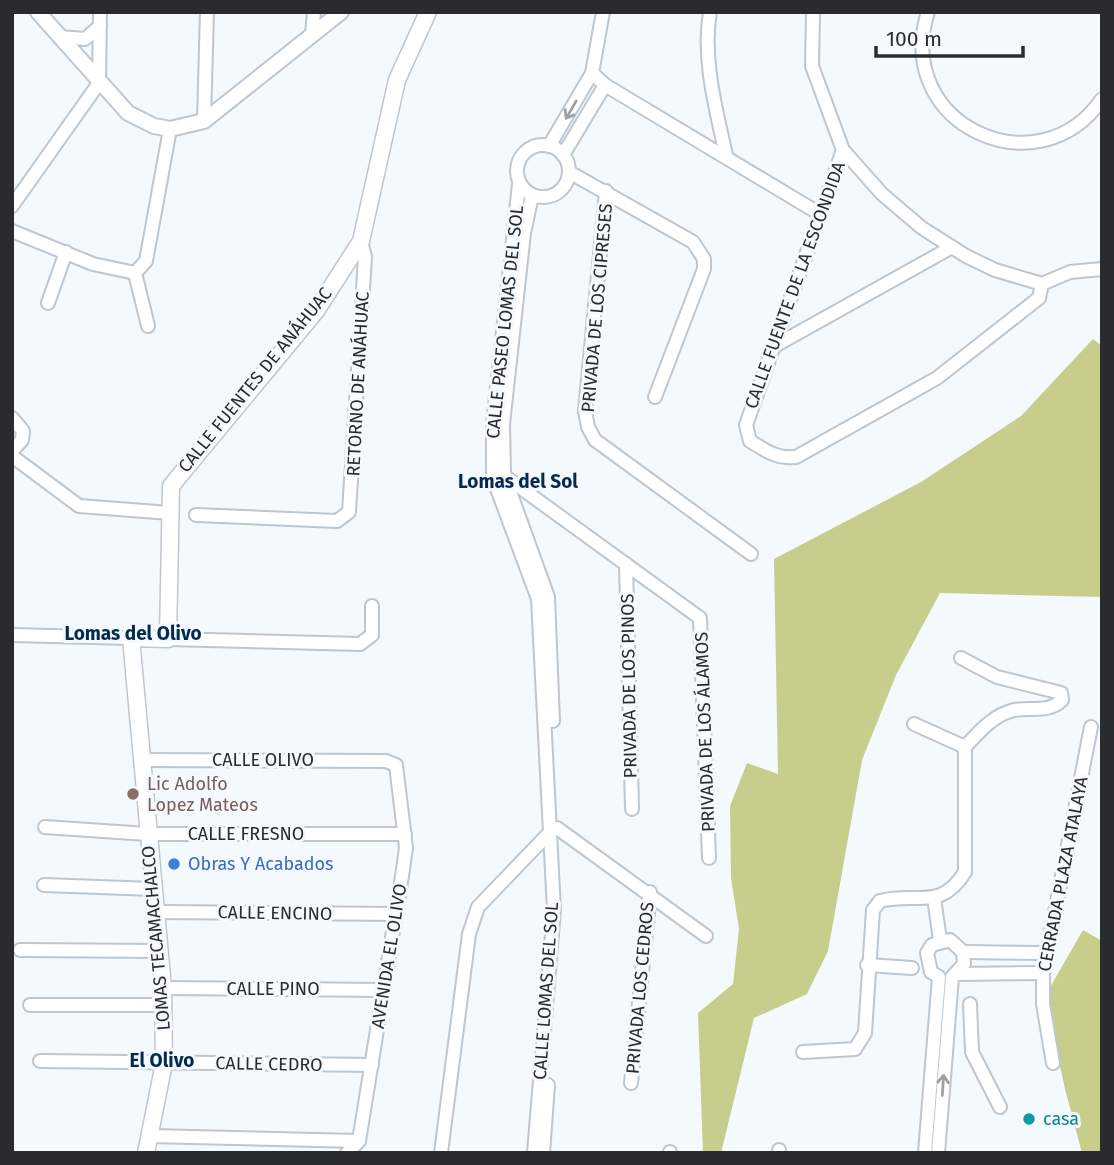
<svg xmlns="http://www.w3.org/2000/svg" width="1114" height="1165" viewBox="0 0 1114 1165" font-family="'Fira Sans',sans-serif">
  <rect width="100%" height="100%" fill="#f4f9fe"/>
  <g fill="#c7cd8b">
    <path d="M 1093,339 L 1102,346 L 1102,597 L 940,593 L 896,675 L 862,760 L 828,951 L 807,994 L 754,1018 L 721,1153 L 703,1153 L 698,1013 L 733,984 L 739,929 L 731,878 L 730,806 L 747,763 L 778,774 L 774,559 L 921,482 L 1021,416 Z"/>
    <path d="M 1083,930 L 1102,941 L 1102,1153 L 1082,1153 L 1065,1089 L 1045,996 Z"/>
  </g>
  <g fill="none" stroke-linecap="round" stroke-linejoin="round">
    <defs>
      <g id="minor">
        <path d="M 603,12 L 592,73 L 605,85 L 820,214"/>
        <path d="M 710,12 C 702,59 716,109 726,155"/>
        <path d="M 813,12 L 812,66 L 843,150 L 882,194 L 922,228 L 966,256 L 995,270 L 1042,284"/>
        <path d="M 928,12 C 892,124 1038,192 1102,99"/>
        <path d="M 312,35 L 314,12"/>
        <path d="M 60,37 L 85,39 L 100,26"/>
        <path d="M 204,121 L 207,12"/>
        <circle cx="543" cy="171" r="26"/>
        <path d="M 549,146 L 592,73"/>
        <path d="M 843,150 L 746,425 L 750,441 C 766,451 777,459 796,457 L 937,378 L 1039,298 L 1042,284"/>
        <path d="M 563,155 L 605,85"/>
        <path d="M 569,172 L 693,242 L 704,259 L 704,269 L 655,397"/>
        <path d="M 519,184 L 493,423 L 493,478 L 538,599 L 554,910 L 534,1153"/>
        <path d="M 606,191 L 585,411 L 588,427 L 595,440 L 751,554"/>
        <path d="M 532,196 L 524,233 L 503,424 L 504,475 L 548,597 L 553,721"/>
        <path d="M 12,206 L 99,83 L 100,12"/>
        <path d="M 12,231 L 93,264 L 135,273 L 146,261 L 170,129"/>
        <path d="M 135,273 L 148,326"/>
        <path d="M 1042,284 L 1070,272 L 1102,269"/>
        <path d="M 48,303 L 66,252"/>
        <path d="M 771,348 L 952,247"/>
        <path d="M 12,418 L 23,431 L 22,440 L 12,451"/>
        <path d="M 12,456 L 79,506 L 170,513"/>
        <path d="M 503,475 L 700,618 L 709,858"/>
        <path d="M 196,515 L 337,521 L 349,512 L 365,257 L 361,241"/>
        <path d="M 626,564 L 632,809"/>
        <path d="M 12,635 L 131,638"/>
        <path d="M 168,639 L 360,644 L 372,635 L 372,606"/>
        <path d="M 961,658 L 997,677 L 1061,693 L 1062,700 C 1049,713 1031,707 1014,710 C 993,715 979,732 965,747"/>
        <path d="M 141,760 L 386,761 L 396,765 L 406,848 L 402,876 L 359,1141 L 347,1153"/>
        <path d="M 45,827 L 147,834 L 405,834"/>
        <path d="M 557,828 L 706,936"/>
        <path d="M 44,885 L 153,889"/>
        <path d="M 934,898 L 940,940"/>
        <path d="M 155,912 L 396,914"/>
        <path d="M 20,950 L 159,951"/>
        <path d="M 963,952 L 1047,953"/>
        <path d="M 867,965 L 912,968"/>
        <path d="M 957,974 L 1043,973"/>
        <path d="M 163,988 L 383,990"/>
        <path d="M 970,1004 L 972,1052 L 1000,1107"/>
        <path d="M 30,1005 L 163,1005"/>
        <path d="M 803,1052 L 855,1049 L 865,1033 L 873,910 L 880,901 C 917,891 940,912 965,872 L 965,747 L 914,724"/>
        <path d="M 40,1061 L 372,1065"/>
        <path d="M 1053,1063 L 1043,1004 L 1043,973 L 1091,727"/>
        <path d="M 631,1083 L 650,892"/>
        <path d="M 149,1136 L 359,1141"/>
        <path d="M 441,1153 L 469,934 L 478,907 L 554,828"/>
        <path d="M 543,1153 L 548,1085"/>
        <path d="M 670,1153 L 670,1152"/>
        <path d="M 779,1153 L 779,1150"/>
        <path d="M 925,1153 L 939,977 L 931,972 L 927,953 L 932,945 L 950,940 L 963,952 L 964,964 L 952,977 L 938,1153"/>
      </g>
      <path id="tertiary" d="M 38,12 L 128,113 L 154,126 L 170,129 L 204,121 L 341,12"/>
      <path id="secondary" d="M 146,1153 L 164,1063 L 163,988 L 131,638 L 168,639 L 171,486 L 316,311 L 361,241 L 397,80 L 428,12"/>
    </defs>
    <use href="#minor" stroke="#bec6cf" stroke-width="16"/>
    <use href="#tertiary" stroke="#bec6cf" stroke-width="18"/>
    <use href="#secondary" stroke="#bec6cf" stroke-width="19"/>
    <use href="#minor" stroke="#fff" stroke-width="12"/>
    <use href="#tertiary" stroke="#fff" stroke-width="14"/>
    <use href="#secondary" stroke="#fff" stroke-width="16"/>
  </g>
  <defs><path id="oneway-shaft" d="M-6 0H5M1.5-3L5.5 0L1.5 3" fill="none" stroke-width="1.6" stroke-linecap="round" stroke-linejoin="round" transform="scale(1.75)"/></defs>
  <g stroke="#9ea0a1">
    <use href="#oneway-shaft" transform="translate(571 110) rotate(120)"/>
    <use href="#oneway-shaft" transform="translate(943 1085) rotate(-86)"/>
  </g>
  <circle fill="#8d6e63" stroke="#f4f9fe" stroke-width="2.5" cx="133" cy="794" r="7"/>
  <circle fill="#3f7fe0" stroke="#f4f9fe" stroke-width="2.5" cx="174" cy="864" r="7"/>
  <circle fill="#0f9aa8" stroke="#f4f9fe" stroke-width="2.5" cx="1029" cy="1119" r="7"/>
  <g text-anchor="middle" stroke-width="6" stroke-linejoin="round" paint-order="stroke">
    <g font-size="18" fill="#282c2f" stroke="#f4f9fe">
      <text transform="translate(795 285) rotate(-70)" y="6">CALLE FUENTE DE LA ESCONDIDA</text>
      <text transform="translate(597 308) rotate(-85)" y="6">PRIVADA DE LOS CIPRESES</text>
      <text transform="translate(505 322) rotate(-84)" y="6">CALLE PASEO LOMAS DEL SOL</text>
      <text transform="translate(255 380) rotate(-51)" y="6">CALLE FUENTES DE ANÁHUAC</text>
      <text transform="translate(358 384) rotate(-87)" y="6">RETORNO DE ANÁHUAC</text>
      <text transform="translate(629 686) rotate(-91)" y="6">PRIVADA DE LOS PINOS</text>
      <text transform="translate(705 732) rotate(-92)" y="6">PRIVADA DE LOS ÁLAMOS</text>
      <text x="263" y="766">CALLE OLIVO</text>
      <text x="246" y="840">CALLE FRESNO</text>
      <text transform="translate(1063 874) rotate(-79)" y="6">CERRADA PLAZA ATALAYA</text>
      <text transform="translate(275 913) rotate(1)" y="6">CALLE ENCINO</text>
      <text transform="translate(156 938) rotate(-95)" y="6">LOMAS TECAMACHALCO</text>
      <text transform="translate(389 956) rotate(-81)" y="6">AVENIDA EL OLIVO</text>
      <text transform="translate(640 988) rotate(-85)" y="6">PRIVADA LOS CEDROS</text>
      <text x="273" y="995">CALLE PINO</text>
      <text transform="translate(546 991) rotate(-86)" y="6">CALLE LOMAS DEL SOL</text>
      <text transform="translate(269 1064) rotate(1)" y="6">CALLE CEDRO</text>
    </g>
    <g font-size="18" fill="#785e54" stroke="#f4f9fe" text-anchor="start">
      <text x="147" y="790">Lic Adolfo<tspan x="147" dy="21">Lopez Mateos</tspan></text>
    </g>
    <g font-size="18" fill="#366cbe" stroke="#f4f9fe" text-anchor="start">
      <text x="188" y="870">Obras Y Acabados</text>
    </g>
    <g font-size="18" fill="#0d838f" stroke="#f4f9fe" text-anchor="start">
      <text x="1043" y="1125">casa</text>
    </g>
    <g font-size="19" font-weight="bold" fill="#052a50" stroke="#f4f9fe">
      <text x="518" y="488">Lomas del Sol</text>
      <text x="133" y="640">Lomas del Olivo</text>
      <text x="162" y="1067">El Olivo</text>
    </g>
  </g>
  <rect width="1114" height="1165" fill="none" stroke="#282c2f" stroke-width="28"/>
  <path d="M876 46v10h147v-10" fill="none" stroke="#282c2f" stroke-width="3.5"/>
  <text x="886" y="46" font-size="21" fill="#282c2f" stroke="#f4f9fe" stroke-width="5" paint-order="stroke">100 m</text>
</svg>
